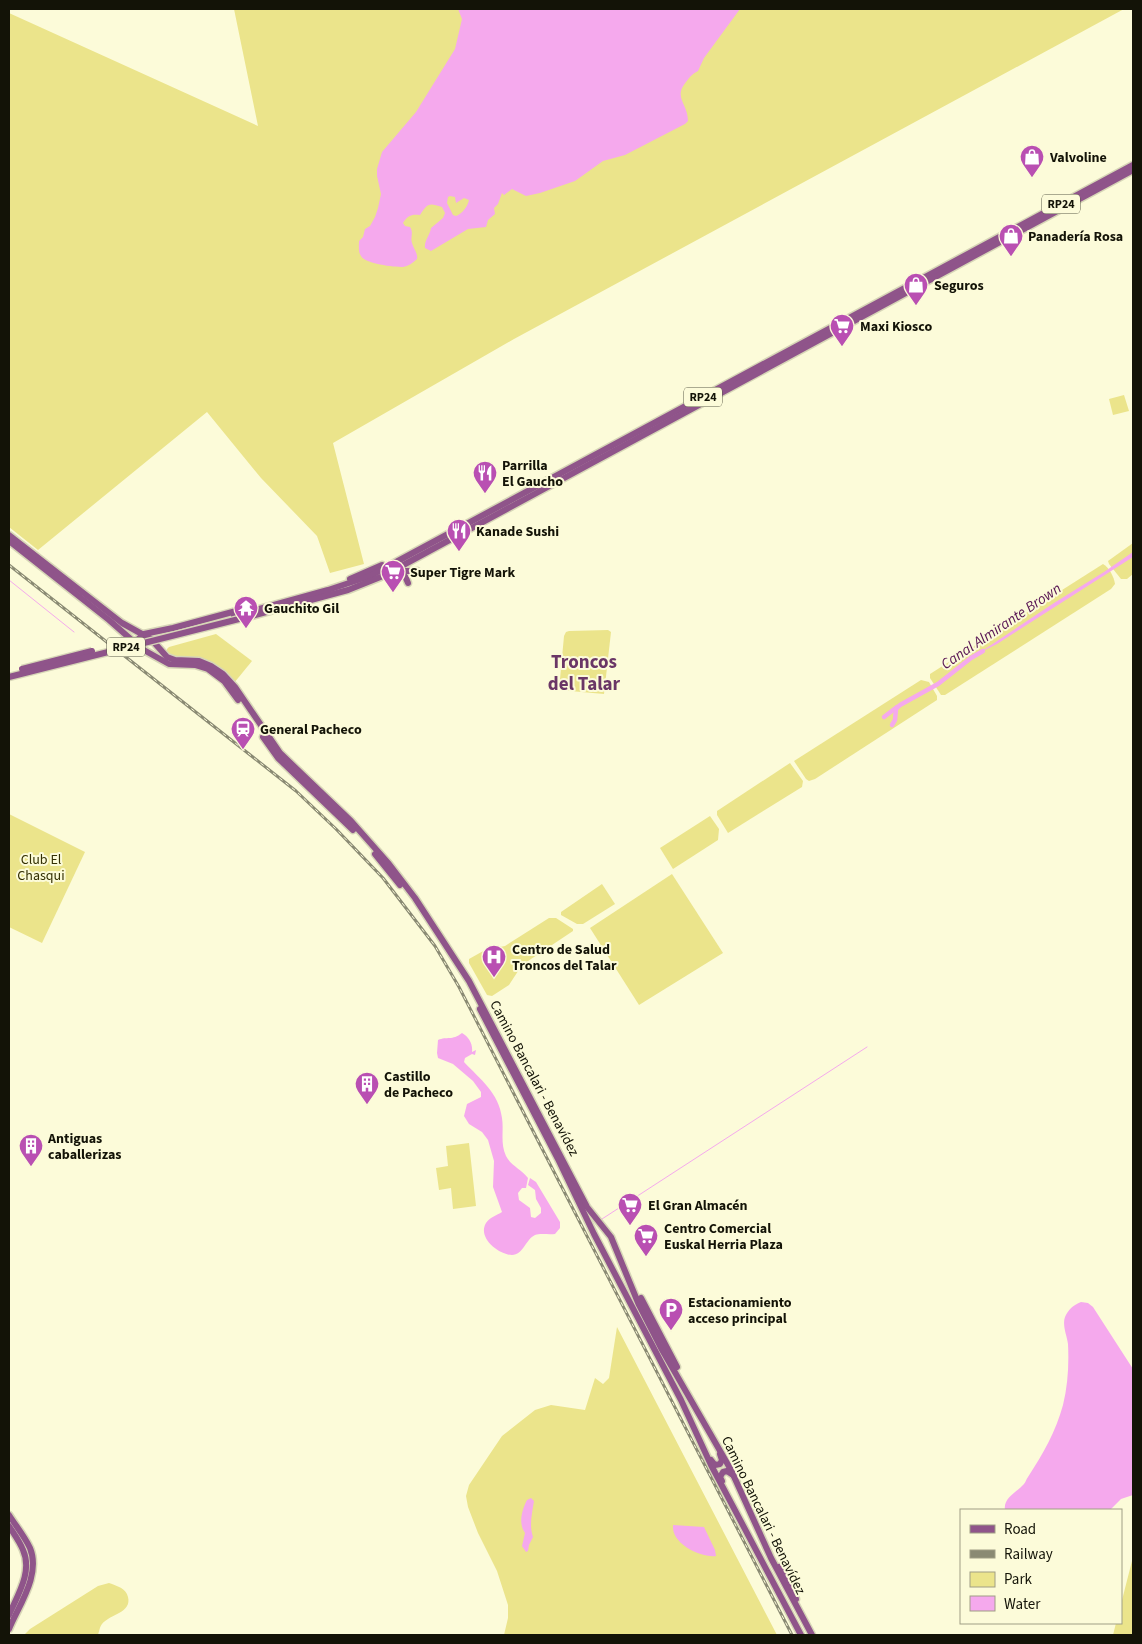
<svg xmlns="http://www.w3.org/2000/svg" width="1142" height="1644" viewBox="0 0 1142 1644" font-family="'Source Sans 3',sans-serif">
  <rect width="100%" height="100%" fill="#fcfbd9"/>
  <g fill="#ebe48b">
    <path d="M 234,9 L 1124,9 L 514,339 L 333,443 L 364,564 L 330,573 L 317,536 L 261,478 L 207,412 L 38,550 L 9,527 L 9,13 L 258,126 Z"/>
    <path d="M 1124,395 L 1129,411 L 1113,415 L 1109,399 Z"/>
    <path d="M 1133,543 L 1133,574 L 1127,579 L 1121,579 L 1109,564 L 1108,561 Z"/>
    <path d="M 1103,564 C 1109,567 1114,577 1115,584 L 1111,589 L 945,695 L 941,695 L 930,678 L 930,674 Z"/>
    <path d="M 569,631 L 608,630 L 611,632 L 604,694 L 559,690 L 564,636 L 566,632 Z"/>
    <path d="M 216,634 L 252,661 L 234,683 L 167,653 L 167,649 L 169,647 Z"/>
    <path d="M 921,680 L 929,682 L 937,696 L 937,700 L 815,779 L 809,781 L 806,779 L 794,761 Z"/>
    <path d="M 790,763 L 803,781 L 802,787 L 728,833 L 717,815 L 717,811 Z"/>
    <path d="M 9,814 L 85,852 L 42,943 L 9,927 Z"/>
    <path d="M 710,816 L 719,829 L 718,840 L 673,869 L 660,848 Z"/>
    <path d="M 672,874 L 723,953 L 639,1005 L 590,928 Z"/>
    <path d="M 602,884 L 615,904 L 583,924 L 577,924 L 561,915 L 561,912 Z"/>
    <path d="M 549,918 L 556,918 L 573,929 L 573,931 L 522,965 L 509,985 L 492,996 L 487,995 L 469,963 L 469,959 L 485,950 L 505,946 Z"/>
    <path d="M 469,1143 L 476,1206 L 453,1209 L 451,1188 L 439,1190 L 436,1168 L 448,1166 L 446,1146 Z"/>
    <path d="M 617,1327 L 777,1635 L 504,1635 L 508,1618 L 508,1605 L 497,1571 L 478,1533 L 468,1507 L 466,1496 L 469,1485 L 502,1436 L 535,1410 L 551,1405 L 585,1410 L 595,1378 L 603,1384 L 609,1378 Z"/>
    <path d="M 1133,1557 L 1133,1635 L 1113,1635 L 1116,1623 L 1121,1623 L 1121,1604 Z"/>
    <path d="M 109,1583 C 117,1586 126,1588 128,1597 C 132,1613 110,1614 102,1624 C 100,1626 99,1632 98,1635 L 24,1635 L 30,1629 L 98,1586 Z"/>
  </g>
  <g fill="#f5a9ed" fill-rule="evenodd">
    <path d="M 458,9 L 740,9 L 704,58 L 698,71 C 692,74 690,77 686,82 C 673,98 688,103 688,121 L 685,124 L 625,155 L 603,161 L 575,181 L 540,193 L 526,196 L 512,189 L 504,195 L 502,193 L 498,204 L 494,208 L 495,214 L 488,220 L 486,227 L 468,229 L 431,251 L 425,248 C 424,241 430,235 431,228 L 443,218 L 445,213 L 442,207 C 429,203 428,203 420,215 C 412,214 408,215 403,223 L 405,226 L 410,227 C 414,233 410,237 412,243 C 414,250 418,253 417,259 C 413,263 408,266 403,267 C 394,267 365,264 361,256 C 358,252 359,246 359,241 L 363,237 L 365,229 L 370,226 L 375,217 L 378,208 L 381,194 L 377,176 L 377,169 L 382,152 L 416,112 L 455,49 L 462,19 ZM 450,196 L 455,197 L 456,203 L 464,198 L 469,200 C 468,206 462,214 456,216 L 453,215 L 447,203 L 448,197 Z"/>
    <path d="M 1133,552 L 1133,557 L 997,644 L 979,653 L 1054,603 L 1104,572 Z"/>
    <path d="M 462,1033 C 469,1037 473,1044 472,1052 L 476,1050 L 475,1055 L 472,1054 L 465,1058 L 464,1062 C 480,1079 499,1093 502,1118 C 504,1131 500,1143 506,1156 C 511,1166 521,1169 528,1178 L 526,1188 L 522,1188 L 518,1193 L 519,1200 L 530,1208 L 531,1217 L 535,1218 L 541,1213 L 541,1208 L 536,1199 L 535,1190 L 528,1185 L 530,1178 L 536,1182 L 560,1222 L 560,1228 L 555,1234 C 548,1235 541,1233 535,1235 C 526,1239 523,1255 512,1255 C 499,1255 477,1238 486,1223 C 489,1218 497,1215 502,1212 L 493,1187 L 494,1161 L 488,1140 L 482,1132 L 469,1124 L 464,1116 L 467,1104 L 481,1097 L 481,1092 L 473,1081 L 453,1064 L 438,1058 L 437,1053 L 438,1040 C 447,1036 452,1041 462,1033 Z"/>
    <path d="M 1081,1302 L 1088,1303 L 1093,1307 L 1133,1369 L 1133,1495 L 1121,1499 L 1110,1510 L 1005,1510 C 1003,1498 1017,1492 1024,1484 C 1026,1482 1026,1479 1028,1477 C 1043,1454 1056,1431 1063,1405 C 1068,1385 1069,1364 1068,1344 C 1067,1336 1062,1325 1065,1317 C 1068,1310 1073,1305 1081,1302 Z"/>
    <path d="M 531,1498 L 534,1501 C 532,1514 529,1525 533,1537 L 529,1545 L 528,1551 L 526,1552 L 522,1546 L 525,1533 C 518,1523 522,1510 527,1500 Z"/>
    <path d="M 673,1525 L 704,1527 L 715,1550 L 716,1556 C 701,1558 671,1544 673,1525 Z"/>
  </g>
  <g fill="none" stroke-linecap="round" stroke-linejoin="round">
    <g stroke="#f5a9ed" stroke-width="1">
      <path d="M 9,580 L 74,632"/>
      <path d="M 602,1219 L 867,1047"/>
    </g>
    <g stroke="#f5a9ed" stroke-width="4.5">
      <path d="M 884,717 L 897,707"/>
      <path d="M 892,725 L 895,720 L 896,709 L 900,705 L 938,684 L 971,658 L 983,651"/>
    </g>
    <defs>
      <g id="major">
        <path d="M 9,535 L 122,623 L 151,639 L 167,657 L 175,660 L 199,661 L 211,666 L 223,674 L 235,687 L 280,753 L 351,821 L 389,864 L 415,898 L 469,981 L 587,1207 L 611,1237 L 639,1305 L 661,1348 L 731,1470 L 771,1558 L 812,1635"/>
        <path d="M 9,541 L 109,620 L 142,649 L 169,664 L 195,665 L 208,669 L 224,681 L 238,700"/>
        <path d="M 400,571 L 417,571"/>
        <path d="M 394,572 C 402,570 405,575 408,583"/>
        <path d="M 350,579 L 382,565"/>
        <path d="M 234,616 L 328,590 L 370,576 L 1133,165"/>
        <path d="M 244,618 L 348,590 L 383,576 L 1133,170"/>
        <path d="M 135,642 L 144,634 L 173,628 L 240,610"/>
        <path d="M 263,737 L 278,758 L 353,830"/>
        <path d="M 375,854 L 400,885"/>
        <path d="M 480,1009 L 558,1159 L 594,1234 L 681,1400 L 711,1465 L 801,1635"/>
        <path d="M 641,1298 L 677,1367"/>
        <path d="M 711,1460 L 715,1465 L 720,1464 L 722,1460 L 720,1454"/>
        <path d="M 722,1481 L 720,1477 L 723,1472 L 727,1471 L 733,1475"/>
        <path d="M 9,1515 C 16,1526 25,1537 30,1548 C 41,1575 19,1605 9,1629"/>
        <path d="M 9,1526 C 14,1534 20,1542 23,1550 C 33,1572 17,1596 9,1615"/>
        <path d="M 779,1567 L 788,1578 L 796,1599"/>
      </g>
    </defs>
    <use href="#major" stroke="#d7d6b7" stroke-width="9"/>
    <use href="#major" stroke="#8f548a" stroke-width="6"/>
    <defs>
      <path id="rail" d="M 9,565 L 296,791 L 336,829 L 383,878 L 435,946 L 459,987 L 792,1635"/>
    </defs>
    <use href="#rail" stroke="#8a8a73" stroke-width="3"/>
    <use href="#rail" stroke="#fcfbd9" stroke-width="1" stroke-dasharray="4" stroke-linecap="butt"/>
    <defs>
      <g id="major-bridge">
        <path d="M 22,669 L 92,651"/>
        <path d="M 9,677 L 243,618"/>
      </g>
    </defs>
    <use href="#major-bridge" stroke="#d7d6b7" stroke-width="9" stroke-linecap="butt"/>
    <use href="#major-bridge" stroke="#8f548a" stroke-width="6"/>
  </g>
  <defs>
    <symbol id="shop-pin" viewBox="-11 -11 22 30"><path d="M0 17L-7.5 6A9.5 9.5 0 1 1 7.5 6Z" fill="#b94fb2" stroke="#fcfbd9"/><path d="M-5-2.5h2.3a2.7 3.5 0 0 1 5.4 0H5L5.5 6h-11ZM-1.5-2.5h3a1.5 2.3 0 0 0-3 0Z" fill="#fff"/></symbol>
    <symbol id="supermarket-pin" viewBox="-11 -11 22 30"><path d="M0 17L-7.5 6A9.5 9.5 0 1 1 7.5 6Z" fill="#b94fb2" stroke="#fcfbd9"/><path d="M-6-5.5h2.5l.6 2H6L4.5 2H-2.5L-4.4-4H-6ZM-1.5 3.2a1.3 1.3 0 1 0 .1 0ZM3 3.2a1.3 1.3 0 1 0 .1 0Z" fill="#fff"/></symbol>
    <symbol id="restaurant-pin" viewBox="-11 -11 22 30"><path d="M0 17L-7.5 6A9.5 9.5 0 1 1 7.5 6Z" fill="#b94fb2" stroke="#fcfbd9"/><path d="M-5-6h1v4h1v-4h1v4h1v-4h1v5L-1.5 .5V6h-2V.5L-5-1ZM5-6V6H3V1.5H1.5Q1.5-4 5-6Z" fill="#fff"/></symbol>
    <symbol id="temple-pin" viewBox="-11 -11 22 30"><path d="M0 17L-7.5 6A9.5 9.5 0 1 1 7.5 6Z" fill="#b94fb2" stroke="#fcfbd9"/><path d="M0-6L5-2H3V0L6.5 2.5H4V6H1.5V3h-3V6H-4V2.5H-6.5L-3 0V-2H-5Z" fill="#fff"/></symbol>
    <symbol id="station-pin" viewBox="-11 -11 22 30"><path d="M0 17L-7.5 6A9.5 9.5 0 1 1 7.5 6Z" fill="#b94fb2" stroke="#fcfbd9"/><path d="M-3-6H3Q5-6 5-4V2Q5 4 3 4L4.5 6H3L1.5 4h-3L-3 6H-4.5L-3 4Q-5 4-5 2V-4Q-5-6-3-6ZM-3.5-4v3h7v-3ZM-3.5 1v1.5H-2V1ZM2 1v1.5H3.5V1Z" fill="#fff"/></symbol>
    <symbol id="hospital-pin" viewBox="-11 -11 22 30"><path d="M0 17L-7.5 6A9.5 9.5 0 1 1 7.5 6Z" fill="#b94fb2" stroke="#fcfbd9"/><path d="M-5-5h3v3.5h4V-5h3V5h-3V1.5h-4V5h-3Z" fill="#fff"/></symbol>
    <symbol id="building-pin" viewBox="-11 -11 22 30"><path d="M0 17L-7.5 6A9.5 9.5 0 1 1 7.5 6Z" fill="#b94fb2" stroke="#fcfbd9"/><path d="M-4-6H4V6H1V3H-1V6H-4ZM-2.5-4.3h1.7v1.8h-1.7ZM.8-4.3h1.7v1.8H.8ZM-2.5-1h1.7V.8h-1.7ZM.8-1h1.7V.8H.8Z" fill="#fff"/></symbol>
    <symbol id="parking-pin" viewBox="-11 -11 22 30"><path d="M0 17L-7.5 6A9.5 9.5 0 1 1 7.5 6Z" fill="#b94fb2" stroke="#fcfbd9"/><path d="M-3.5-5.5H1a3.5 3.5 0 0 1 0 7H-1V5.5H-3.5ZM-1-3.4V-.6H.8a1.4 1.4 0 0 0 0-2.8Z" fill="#fff"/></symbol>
  </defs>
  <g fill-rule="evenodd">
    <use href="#shop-pin" x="1018" y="143" width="28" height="38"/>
    <use href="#shop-pin" x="997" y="222" width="28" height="38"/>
    <use href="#shop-pin" x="902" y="271" width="28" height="38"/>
    <use href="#supermarket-pin" x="828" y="312" width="28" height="38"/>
    <use href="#restaurant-pin" x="471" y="459" width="28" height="38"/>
    <use href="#restaurant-pin" x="445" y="517" width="28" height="38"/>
    <use href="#supermarket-pin" x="379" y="558" width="28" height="38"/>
    <use href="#temple-pin" x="232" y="594" width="28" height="38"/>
    <use href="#station-pin" x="229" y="715" width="28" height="38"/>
    <use href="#hospital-pin" x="480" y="943" width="28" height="38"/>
    <use href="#building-pin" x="353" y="1070" width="28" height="38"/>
    <use href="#building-pin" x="17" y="1132" width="28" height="38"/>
    <use href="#supermarket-pin" x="616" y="1191" width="28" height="38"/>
    <use href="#supermarket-pin" x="632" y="1222" width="28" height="38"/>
    <use href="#parking-pin" x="657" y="1296" width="28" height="38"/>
  </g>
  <g text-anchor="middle" stroke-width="4" stroke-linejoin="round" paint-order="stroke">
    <g fill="#fcfbd9" stroke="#595946" stroke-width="1">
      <rect x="1042" y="194.5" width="38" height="19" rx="4"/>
      <rect x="684" y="387.5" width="38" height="19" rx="4"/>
      <rect x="107" y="637.5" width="38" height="19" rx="4"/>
    </g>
    <g font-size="12" font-weight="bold" fill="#131307">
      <text x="1061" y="208">RP24</text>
      <text x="703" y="401">RP24</text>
      <text x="126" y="651">RP24</text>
    </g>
    <g font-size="14" font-weight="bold" fill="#131307" stroke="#fcfbd9" text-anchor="start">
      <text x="1050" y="162">Valvoline</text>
      <text x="1028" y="241">Panadería Rosa</text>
      <text x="934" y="290">Seguros</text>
      <text x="860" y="331">Maxi Kiosco</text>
      <text x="502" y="470">Parrilla<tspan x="502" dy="16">El Gaucho</tspan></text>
      <text x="476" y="536">Kanade Sushi</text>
      <text x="410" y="577">Super Tigre Mark</text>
      <text x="264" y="613">Gauchito Gil</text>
      <text x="260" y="734">General Pacheco</text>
      <text x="512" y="954">Centro de Salud<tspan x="512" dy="16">Troncos del Talar</tspan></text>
      <text x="384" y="1081">Castillo<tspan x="384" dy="16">de Pacheco</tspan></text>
      <text x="48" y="1143">Antiguas<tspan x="48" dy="16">caballerizas</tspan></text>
      <text x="648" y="1210">El Gran Almacén</text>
      <text x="664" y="1233">Centro Comercial<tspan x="664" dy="16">Euskal Herria Plaza</tspan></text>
      <text x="688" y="1307">Estacionamiento<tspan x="688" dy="16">acceso principal</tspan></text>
    </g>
    <g font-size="14" fill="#332f02" stroke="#fcfbd9">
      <text x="41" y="864">Club El<tspan x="41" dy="16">Chasqui</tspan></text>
    </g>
    <g font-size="14" fill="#131307" stroke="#fcfbd9">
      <text transform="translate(535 1078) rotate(62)" y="5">Camino Bancalari - Benavídez</text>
      <text transform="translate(764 1515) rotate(64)" y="5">Camino Bancalari - Benavídez</text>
    </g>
    <g font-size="15" font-style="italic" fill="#571453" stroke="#fcfbd9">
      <text transform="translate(1001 626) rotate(-34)" y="5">Canal Almirante Brown</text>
    </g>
    <g font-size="19" font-weight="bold" fill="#6a3666" stroke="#fcfbd9">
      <text x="584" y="668">Troncos<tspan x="584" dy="22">del Talar</tspan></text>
    </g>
  </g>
  <rect width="1142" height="1644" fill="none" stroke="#131307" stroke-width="20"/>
  <rect x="960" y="1509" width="162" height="115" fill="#fcfbd9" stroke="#9f9e85"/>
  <rect x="970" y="1525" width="25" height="8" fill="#8f548a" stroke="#9f9e85"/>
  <text x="1004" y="1534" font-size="15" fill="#131307">Road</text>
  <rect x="970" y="1550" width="25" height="8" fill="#8a8a73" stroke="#9f9e85"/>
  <text x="1004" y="1559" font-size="15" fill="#131307">Railway</text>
  <rect x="970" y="1572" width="25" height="15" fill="#ebe48b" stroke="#9f9e85"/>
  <text x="1004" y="1584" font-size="15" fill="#131307">Park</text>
  <rect x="970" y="1596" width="25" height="15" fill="#f5a9ed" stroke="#9f9e85"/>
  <text x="1004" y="1609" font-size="15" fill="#131307">Water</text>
</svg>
